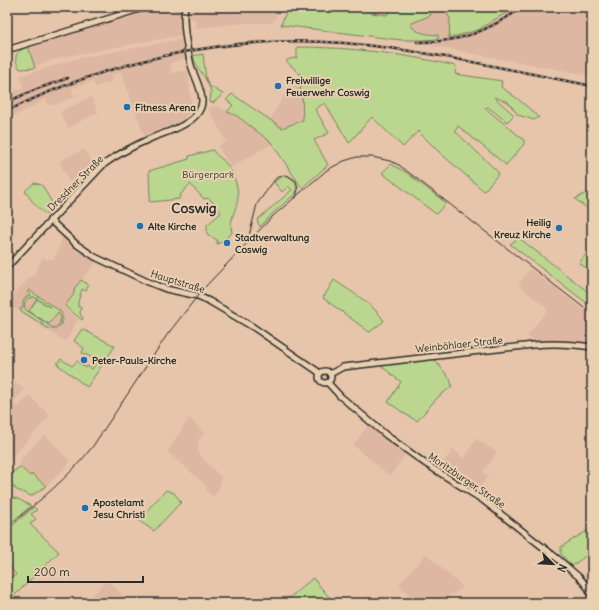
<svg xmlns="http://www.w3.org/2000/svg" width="599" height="610" viewBox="0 0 599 610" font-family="Delius,sans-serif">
  <rect width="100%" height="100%" fill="#e7c5ab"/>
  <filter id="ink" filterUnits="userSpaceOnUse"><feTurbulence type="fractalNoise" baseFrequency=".025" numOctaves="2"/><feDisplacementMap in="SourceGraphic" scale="8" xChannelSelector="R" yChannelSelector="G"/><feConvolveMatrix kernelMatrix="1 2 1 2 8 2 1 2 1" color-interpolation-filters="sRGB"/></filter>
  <g filter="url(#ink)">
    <g fill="#deb7a2">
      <path d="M 156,7 L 176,7 L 179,9 L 182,35 L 85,53 L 59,58 L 35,66 L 28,46 Z"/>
      <path d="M 192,7 L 282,7 L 272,23 L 245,23 L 196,28 L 195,19 L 190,19 L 189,13 Z"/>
      <path d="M 357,7 L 592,7 L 592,76 L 376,35 Z"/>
      <path d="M 181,39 L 185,59 L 170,63 L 172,73 L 188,70 L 192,108 L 183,121 L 145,138 L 121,72 L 111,75 L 113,81 L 95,87 L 93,81 L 71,89 L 74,97 L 50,106 L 46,99 L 7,120 L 7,94 L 24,88 L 20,76 L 79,58 Z"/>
      <path d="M 291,83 L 300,88 L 302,94 L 303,120 L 282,128 L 270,120 Z"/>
      <path d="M 91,97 L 98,112 L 68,128 L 60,112 Z"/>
      <path d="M 217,106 L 236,116 L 271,142 L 272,144 L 231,167 L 218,147 L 226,141 L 208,108 Z"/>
      <path d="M 84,149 L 95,167 L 75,188 L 71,186 L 59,161 Z"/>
      <path d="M 63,236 L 68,243 L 75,250 L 97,261 L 74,289 L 75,293 L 64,307 L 78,319 L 69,336 L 66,340 L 63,340 L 7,304 L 15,292 L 34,274 L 43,257 L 46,259 L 53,259 L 56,255 Z"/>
      <path d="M 530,269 L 592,316 L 592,345 L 567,341 L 536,343 L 527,336 L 548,309 L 518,285 Z"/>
      <path d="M 7,375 L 24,390 L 13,403 L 18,407 L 29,395 L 50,416 L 12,457 L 7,469 Z"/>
      <path d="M 189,418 L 205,434 L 198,441 L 198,453 L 221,477 L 219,489 L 213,497 L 206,490 L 207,487 L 199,479 L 167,452 Z"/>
      <path d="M 369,424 L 407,453 L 390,476 L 353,445 Z"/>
      <path d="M 45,435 L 71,462 L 46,486 L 32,474 L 30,476 L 20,467 L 21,459 L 36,443 Z"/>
      <path d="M 476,439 L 497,452 L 483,472 L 488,476 L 477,492 L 440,468 L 453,449 L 464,459 Z"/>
      <path d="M 426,554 L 464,588 L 438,601 L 439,603 L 417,603 L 399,584 Z"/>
      <path d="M 107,580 L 130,603 L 85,603 Z"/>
    </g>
    <g fill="#bbd78f" stroke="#73815d" fill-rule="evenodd">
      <path d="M 288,7 L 330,7 L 331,8 L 367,7 L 371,13 L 387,15 L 392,9 L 397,7 L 429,7 L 431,15 L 410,24 C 415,34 429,34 438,35 L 438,39 L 422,40 L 401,40 L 281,25 Z"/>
      <path d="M 444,7 L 515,7 L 478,30 L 449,38 L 450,19 Z"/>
      <path d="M 28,46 L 35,68 L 20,69 C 12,56 16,52 28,46 Z"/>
      <path d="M 297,47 C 351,47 405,54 456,66 L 455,74 L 502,81 L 501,87 L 518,99 L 539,117 L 534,120 L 518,115 L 508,102 L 494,97 L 514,115 L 507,122 L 488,107 L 485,108 L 524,140 L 524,144 L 506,165 L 458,126 L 455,131 L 499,173 L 484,191 L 439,152 L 418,131 L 403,147 L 372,117 L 349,143 L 325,103 L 315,109 L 329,133 L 314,140 L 328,165 L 302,188 L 271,142 L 237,116 L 227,112 L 233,105 L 226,100 L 232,94 L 282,128 L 303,120 L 302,94 L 300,88 L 305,84 L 300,74 L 286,61 L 290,59 L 297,58 Z"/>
      <path d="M 203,54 L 206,79 L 209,86 L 223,94 L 213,103 L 210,102 C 210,99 211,95 211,92 C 208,78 196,69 193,56 Z"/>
      <path d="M 213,150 C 216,155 218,156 222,159 C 231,167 238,184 238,196 C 238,209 228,218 232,233 L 221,242 L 217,244 L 217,240 L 207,234 L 207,225 L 221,213 L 213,202 L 208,198 L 204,199 L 190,184 L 181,194 L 179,199 L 151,202 L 149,201 L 150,197 L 149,171 L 189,159 L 189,156 Z"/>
      <path d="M 391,164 L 407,173 L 446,203 L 436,214 L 382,173 Z"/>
      <path d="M 283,176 C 294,177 298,183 296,193 L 273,213 L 260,227 L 257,220 L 292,190 L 288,186 L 282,192 L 274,182 Z"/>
      <path d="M 34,183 L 42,185 L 55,208 L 48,215 C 38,210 31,200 25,191 Z"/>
      <path d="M 592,190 L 592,212 L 575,199 Z"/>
      <path d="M 519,238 L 592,295 L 592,307 L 510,244 Z"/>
      <path d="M 592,247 L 592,272 L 579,263 Z"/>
      <path d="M 81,280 L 86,283 L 88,287 L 86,291 L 82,289 L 78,302 L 78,307 L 81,307 L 80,314 L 83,318 L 82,320 L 65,306 L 74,294 L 74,289 Z"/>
      <path d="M 334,280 C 351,292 373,303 384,321 L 370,332 L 368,331 L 323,298 Z"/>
      <path d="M 29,290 L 60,311 L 62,315 L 63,320 C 61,327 56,330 49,329 L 20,310 L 21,308 L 23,308 C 22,302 24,296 31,295 L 27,292 ZM 34,297 L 50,307 L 37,299 L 29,311 L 49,324 L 58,312 L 61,318 L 59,325 L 54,328 L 51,327 L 26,310 C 22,303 26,297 34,297 Z"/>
      <path d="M 82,329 L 115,346 L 87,387 L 57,364 L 61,359 L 72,366 L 77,361 L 86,368 L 87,366 L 92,369 L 96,363 L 92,360 L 93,358 L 82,353 L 84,348 L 74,341 Z"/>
      <path d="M 433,358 L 450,379 L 452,386 L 437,398 L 417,421 L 405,414 L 388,402 L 401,382 L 380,365 Z"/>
      <path d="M 20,467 L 30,476 L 32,474 L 46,486 L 31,496 L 15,489 L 15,487 L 7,487 L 7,478 L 14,471 Z"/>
      <path d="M 166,490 L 174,493 L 181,502 L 154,531 L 138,520 Z"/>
      <path d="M 7,496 L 18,499 L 31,506 L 7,526 Z"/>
      <path d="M 34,507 L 37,510 L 31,514 L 36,519 L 30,524 L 59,552 L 17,593 L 7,601 L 7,577 L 9,576 L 11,578 L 16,575 L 7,562 L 7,530 Z"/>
      <path d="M 592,528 L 592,551 L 572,566 L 561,554 L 561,547 L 575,538 Z"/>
      <path d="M 313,578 L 334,603 L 291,603 L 288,599 Z"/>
    </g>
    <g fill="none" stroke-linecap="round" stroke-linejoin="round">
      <defs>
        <g id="secondary">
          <path d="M 7,50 L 146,7"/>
          <path d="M 50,220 L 76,244 L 95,257 L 148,282 L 166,289 L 198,296 L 209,301 L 253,327 L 320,373"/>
          <path d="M 7,267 L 103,165 C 119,153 135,145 154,137 C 165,133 178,129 188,122 C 214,105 197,86 191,65 C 187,50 182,22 185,7"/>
          <circle cx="325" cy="377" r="6"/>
          <path d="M 330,374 L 343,367 L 533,345 C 553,343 572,344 592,347"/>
          <path d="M 328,383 L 340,396 L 386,435 L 426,464 L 484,501 L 558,559 L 580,578 L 588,588 L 592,595"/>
        </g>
      </defs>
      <use href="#secondary" stroke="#2b2b2b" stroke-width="8"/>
      <use href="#secondary" stroke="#e9d0b1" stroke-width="5"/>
      <g stroke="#2b2b2b" stroke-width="1">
        <path d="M 247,240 L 249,236 L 257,204 L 276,178 L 284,175 L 289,176 L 296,181 L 298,189 L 296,198"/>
        <path d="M 7,528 C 37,502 69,478 93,446 L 167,335 L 192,303 L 204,288 L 273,216 L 327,170 L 344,161 L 357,157 L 372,157 L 390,161 L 399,165 L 592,314"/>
      </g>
      <defs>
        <g id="rail">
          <path d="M 417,42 C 461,43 488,31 523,7"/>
          <path d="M 7,102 L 37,89 L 68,78"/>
          <path d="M 7,111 C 110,60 229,34 344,43 C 428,50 510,70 592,86"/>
        </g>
      </defs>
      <use href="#rail" stroke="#2b2b2b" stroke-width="2.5"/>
      <use href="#rail" stroke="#e9d0b1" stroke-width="1" stroke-dasharray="3" stroke-linecap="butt"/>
    </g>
  </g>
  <g fill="#1f6fb2" stroke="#e9d0b1" stroke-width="1.5">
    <circle cx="278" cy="86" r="4"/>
    <circle cx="127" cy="107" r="4"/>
    <circle cx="140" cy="226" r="4"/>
    <circle cx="559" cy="228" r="4"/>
    <circle cx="227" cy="243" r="4"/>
    <circle cx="84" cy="360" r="4"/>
    <circle cx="85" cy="508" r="4"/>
  </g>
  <g text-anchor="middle" stroke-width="4" stroke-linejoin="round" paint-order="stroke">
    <g font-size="10" font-weight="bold" fill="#2b2b2b" stroke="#e9d0b1" text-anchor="start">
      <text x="286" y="84">Freiwillige<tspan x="286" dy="12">Feuerwehr Coswig</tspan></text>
      <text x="135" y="111">Fitness Arena</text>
      <text x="551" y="226" text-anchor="end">Heilig<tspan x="551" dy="12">Kreuz Kirche</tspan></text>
      <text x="148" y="230">Alte Kirche</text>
      <text x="235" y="241">Stadtverwaltung<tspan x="235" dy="12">Coswig</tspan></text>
      <text x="92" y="364">Peter-Pauls-Kirche</text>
      <text x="93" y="506">Apostelamt<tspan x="93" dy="12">Jesu Christi</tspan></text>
    </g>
    <g font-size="10" fill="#41453a" stroke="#e9d0b1">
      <text x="208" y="178">Bürgerpark</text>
    </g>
    <g font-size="10" fill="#2b2b2b" stroke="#e9d0b1">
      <text transform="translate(75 183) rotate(-45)" y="4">Dresdner Straße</text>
      <text transform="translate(178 281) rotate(17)" y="4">Hauptstraße</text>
      <text transform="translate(459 344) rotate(-6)" y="4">Weinböhlaer Straße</text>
      <text transform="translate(467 480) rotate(34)" y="4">Moritzburger Straße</text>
    </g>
    <g font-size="14" font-weight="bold" fill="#2b2b2b" stroke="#e9d0b1">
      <text x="194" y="213">Coswig</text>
    </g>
  </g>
  <rect width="599" height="610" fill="none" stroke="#e9d0b1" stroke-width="24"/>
  <rect x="12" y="12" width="575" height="586" fill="none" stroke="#2b2b2b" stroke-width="1.5" filter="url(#ink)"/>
  <g transform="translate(553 564) rotate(114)" stroke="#e9d0b1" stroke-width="3" paint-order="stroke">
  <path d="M0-3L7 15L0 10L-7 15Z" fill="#2b2b2b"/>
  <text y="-6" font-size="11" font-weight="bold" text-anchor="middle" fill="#2b2b2b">N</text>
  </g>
  <path d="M28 576v6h115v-6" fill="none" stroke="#2b2b2b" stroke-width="2"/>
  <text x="34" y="576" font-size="12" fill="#2b2b2b" stroke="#e9d0b1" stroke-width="3" paint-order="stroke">200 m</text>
</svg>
